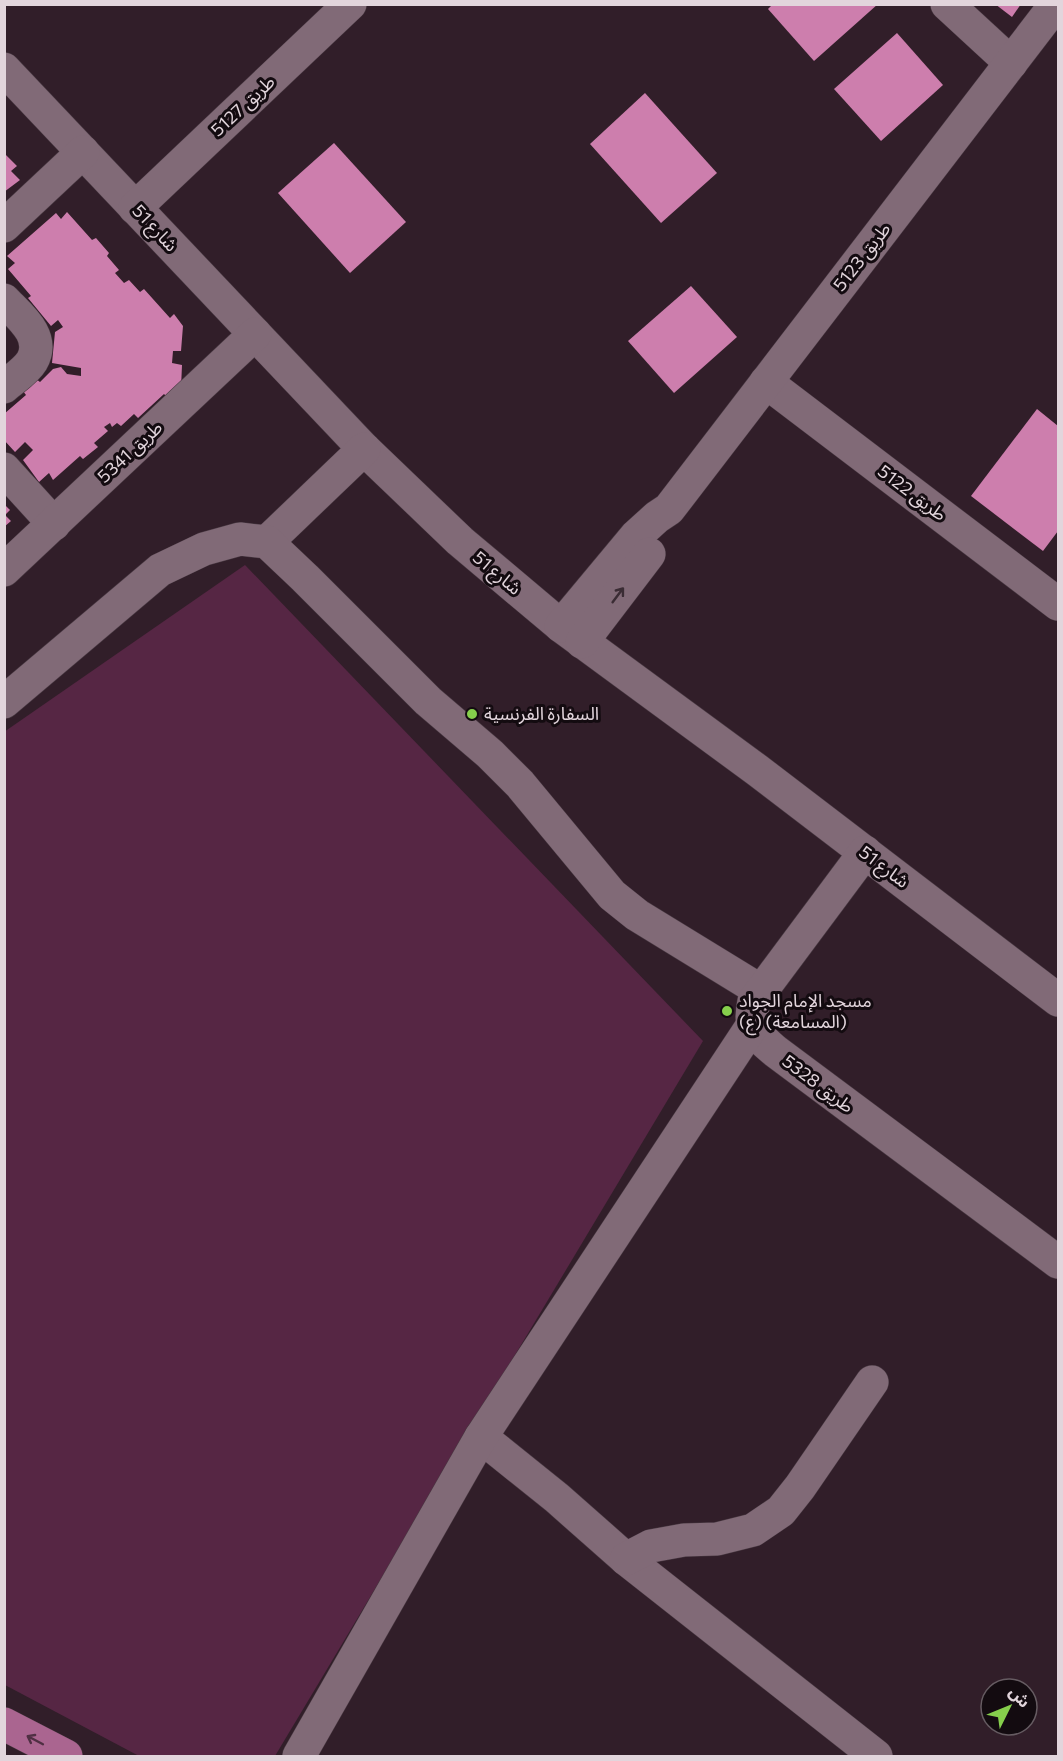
<svg xmlns="http://www.w3.org/2000/svg" width="1063" height="1761" viewBox="0 0 1063 1761" font-family="Commissioner,'Noto Sans Arabic',sans-serif">
  <rect width="100%" height="100%" fill="#311e29"/>
  <path fill="#562644" d="M 245,565 L 703,1041 L 275,1756 L 139,1756 L 5,1685 L 4,732 Z"/>
  <g fill="#cd7ead">
    <path d="M 773,4 L 878,4 L 814,61 L 768,9 Z"/>
    <path d="M 995,4 L 1021,4 L 1012,17 Z"/>
    <path d="M 897,33 L 943,85 L 881,141 L 834,89 Z"/>
    <path d="M 645,93 L 717,173 L 661,223 L 590,144 Z"/>
    <path d="M 334,143 L 406,222 L 350,273 L 278,193 Z"/>
    <path d="M 4,153 L 17,166 L 11,171 L 20,180 L 4,192 Z"/>
    <path d="M 67,212 L 92,240 L 96,238 L 109,253 L 107,256 L 119,270 L 115,273 L 124,283 L 129,280 L 140,292 L 144,289 L 170,318 L 174,314 L 183,326 L 181,351 L 173,351 L 172,363 L 182,365 L 181,388 L 169,399 L 164,394 L 138,418 L 134,414 L 121,426 L 117,423 L 112,427 L 110,423 L 104,427 L 108,431 L 94,443 L 98,447 L 83,459 L 80,456 L 53,480 L 49,473 L 39,482 L 23,460 L 33,450 L 25,442 L 15,452 L 4,440 L 4,423 L 6,422 L 4,414 L 26,395 L 23,391 L 36,379 L 40,382 L 53,369 L 61,367 L 67,374 L 81,376 L 81,368 L 52,363 L 55,332 L 63,327 L 58,320 L 51,326 L 28,298 L 31,296 L 8,269 L 15,263 L 7,256 L 56,213 L 61,219 Z"/>
    <path d="M 691,286 L 737,337 L 674,393 L 628,341 Z"/>
    <path d="M 1037,409 L 1058,426 L 1058,531 L 1043,551 L 971,496 Z"/>
    <path d="M 4,504 L 10,510 L 5,515 L 11,521 L 4,527 Z"/>
  </g>
  <g fill="none" stroke-linecap="round" stroke-linejoin="round">
    <defs>
      <g id="minor">
        <path d="M 947,4 L 1011,63"/>
        <path d="M 4,69 L 364,449 L 460,541 L 561,626 L 757,770 L 1058,1000"/>
        <path d="M 135,208 L 350,4"/>
        <path d="M 4,226 L 83,152"/>
        <path d="M 4,300 C 19,316 46,336 32,361 C 26,371 13,379 4,387"/>
        <path d="M 766,382 L 1058,604"/>
        <path d="M 4,469 L 54,524"/>
        <path d="M 267,542 L 364,449"/>
        <path d="M 4,570 L 255,334"/>
        <path d="M 561,626 L 636,536 L 657,517 L 669,509 L 1056,4"/>
        <path d="M 582,642 L 649,554"/>
        <path d="M 4,702 L 160,570 L 204,549 L 240,539 L 267,542 L 305,578 L 428,701 L 490,754 L 520,784 L 612,895 L 637,915 L 761,991"/>
        <path d="M 865,852 L 754,1001 C 748,1028 755,1034 775,1051 L 1058,1262"/>
        <path d="M 481,1437 L 557,1498 L 626,1559 L 876,1756"/>
        <path d="M 626,1559 L 651,1546 L 684,1540 L 717,1539 L 753,1530 L 781,1511 L 800,1487 L 872,1382"/>
        <path d="M 299,1756 L 481,1437 L 752,1026"/>
      </g>
      <path id="major" d="M 4,1724 L 66,1756"/>
    </defs>
    <use href="#minor" stroke="#483942" stroke-width="34"/>
    <use href="#major" stroke="#483942" stroke-width="34"/>
    <use href="#minor" stroke="#816a77" stroke-width="33"/>
    <use href="#major" stroke="#aa6590" stroke-width="33"/>
  </g>
  <defs><path id="oneway-shaft" d="M-6 0H5M1.5-3L5.5 0L1.5 3" fill="none" stroke-width="1.6" stroke-linecap="round" stroke-linejoin="round" transform="scale(1.5)"/></defs>
  <use stroke="#3a2c34" href="#oneway-shaft" transform="translate(618 595) rotate(-53)"/>
  <use stroke="#4f2f43" href="#oneway-shaft" transform="translate(35 1740) rotate(-152)"/>
  <g fill="#86cf4c" stroke="#130b10" stroke-width="2">
    <circle cx="472" cy="714" r="6"/>
    <circle cx="727" cy="1011" r="6"/>
  </g>
  <g text-anchor="middle" stroke-width="6" stroke-linejoin="round" paint-order="stroke">
    <g font-size="18" fill="#e2d5dc" stroke="#130b10">
      <text transform="translate(243 106) rotate(-43)" y="6">طريق 5127</text>
      <text transform="translate(155 228) rotate(47)" y="6">شارع 51</text>
      <text transform="translate(862 257) rotate(-52)" y="6">طريق 5123</text>
      <text transform="translate(130 452) rotate(-43)" y="6">طريق 5341</text>
      <text transform="translate(912 493) rotate(37)" y="6">طريق 5122</text>
      <text transform="translate(497 573) rotate(40)" y="6">شارع 51</text>
      <text transform="translate(884 867) rotate(37)" y="6">شارع 51</text>
      <text transform="translate(818 1084) rotate(37)" y="6">طريق 5328</text>
    </g>
    <g font-size="18" fill="#e2d5dc" stroke="#130b10" text-anchor="start">
      <text x="484" y="720">السفارة الفرنسية</text>
      <text x="739" y="1007">مسجد الإمام الجواد<tspan x="739" dy="21">(ع) (المسامعة)</tspan></text>
    </g>
  </g>
  <rect width="1063" height="1761" fill="none" stroke="#e2d5dc" stroke-width="12"/>
  <g transform="translate(1009 1707) rotate(47)"><circle r="28" fill="#130b10" stroke="#665c62" stroke-width="1.5"/>
  <path d="M0-4.5L10 22L0 15L-10 22Z" fill="#86cf4c"/>
  <text y="-9" font-size="16" font-weight="bold" text-anchor="middle" fill="#e2d5dc">ش</text>
  </g>
</svg>
